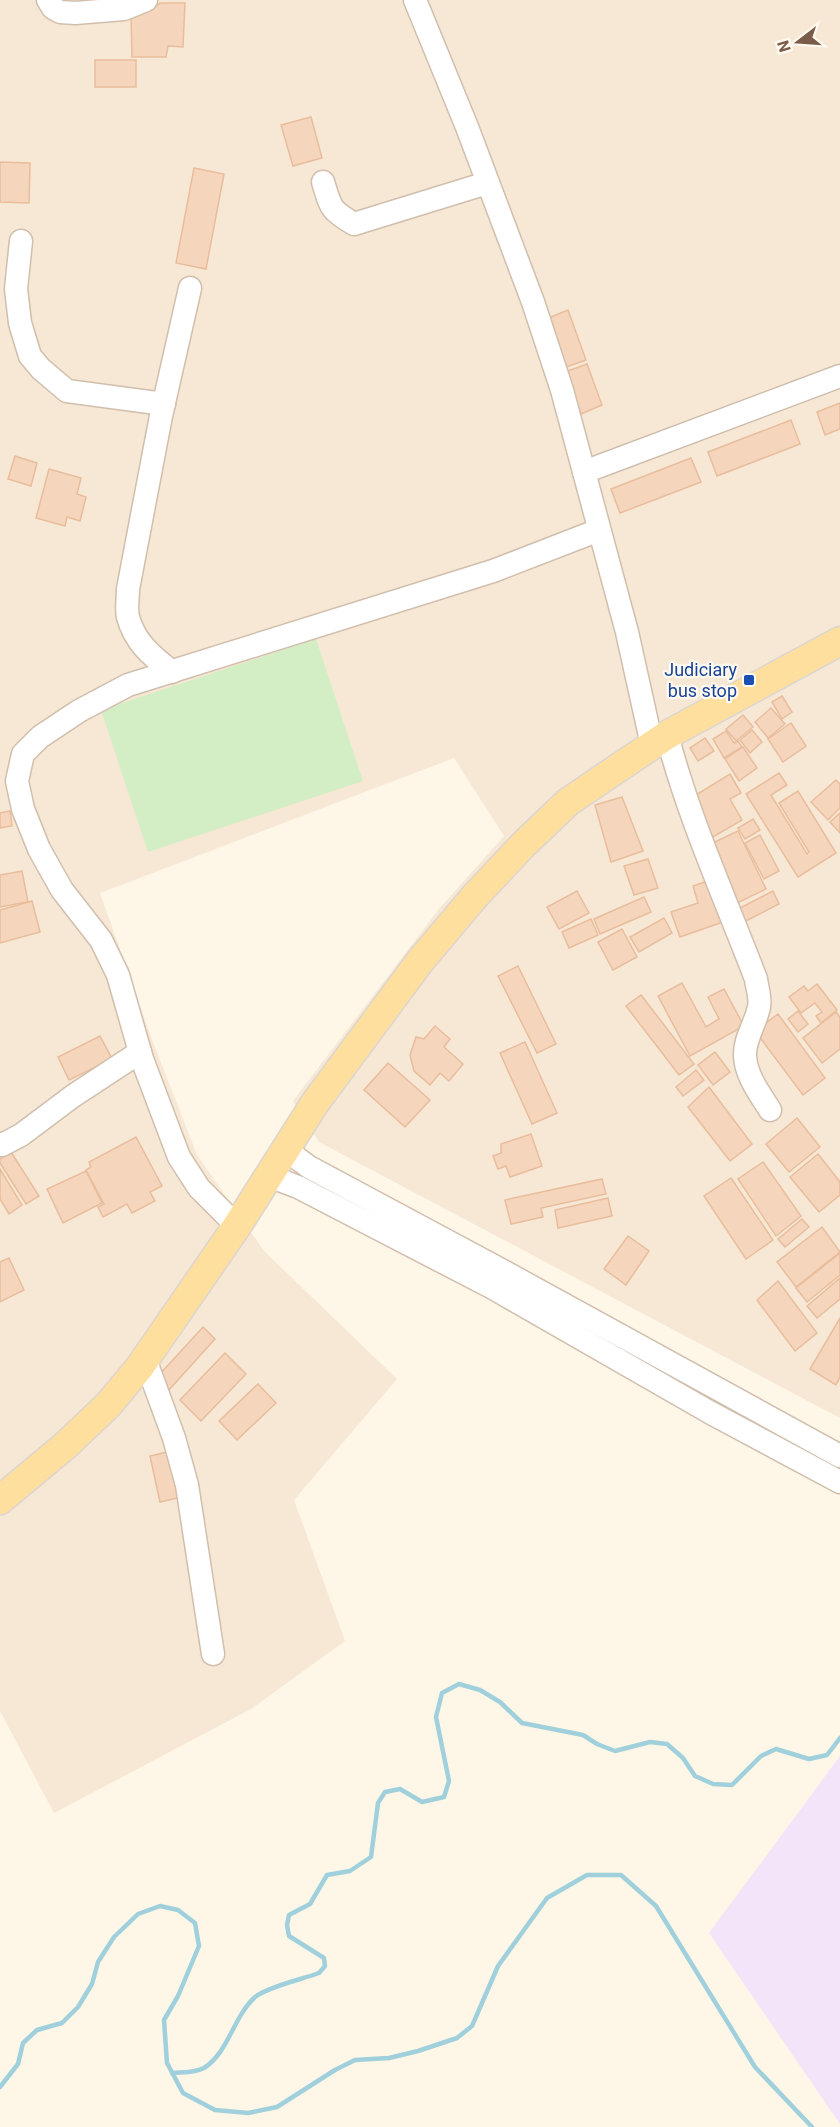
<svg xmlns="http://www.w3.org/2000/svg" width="840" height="2127" viewBox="0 0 840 2127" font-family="Roboto,sans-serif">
  <rect width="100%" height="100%" fill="#fef6e7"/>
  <path fill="#f6e8d5" d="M 0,0 L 840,0 L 840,1418 L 319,1142 L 293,1101 L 439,909 L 504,836 L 454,758 L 100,893 L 151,1037 L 197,1155 L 264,1251 L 397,1379 L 294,1500 L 345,1641 L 251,1709 L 54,1813 L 0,1711 Z"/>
  <path fill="#f3e4fa" d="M 840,1756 L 840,2124 L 709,1933 Z"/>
  <path fill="#d3edc4" d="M 316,639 L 363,781 L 148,852 L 101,710 Z"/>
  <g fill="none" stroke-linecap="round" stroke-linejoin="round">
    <g stroke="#9fd0dc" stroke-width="4.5">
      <path d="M 172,2073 C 182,2072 195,2073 204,2068 C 229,2052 233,2017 255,1997 C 267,1987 303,1979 319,1973 L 325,1966 L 324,1958 L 289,1936 L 287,1925 L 289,1915 L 310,1904 L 327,1875 L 350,1871 L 371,1857 L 378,1803 L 385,1792 L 400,1789 L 422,1802 L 444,1797 L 449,1781 L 436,1717 L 442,1693 L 459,1684 L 480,1690 L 500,1702 L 522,1723 L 583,1735 L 597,1744 L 615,1751 L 650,1742 L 667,1744 L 683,1758 L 695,1776 L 713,1784 L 732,1785 L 761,1756 L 776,1749 L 809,1759 L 827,1755 L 840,1738"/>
      <path d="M 0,2087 L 18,2064 L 23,2043 L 37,2030 L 62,2023 L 78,2007 L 92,1984 L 98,1962 L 114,1937 L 138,1914 L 160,1906 L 178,1910 L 195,1923 L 199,1946 L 178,1996 L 164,2020 L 167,2063 L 183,2093 L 215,2110 L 248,2113 L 277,2107 L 335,2070 L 355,2060 L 389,2058 L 418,2051 L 457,2038 L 472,2026 L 498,1966 L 547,1898 L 587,1875 L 621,1875 L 656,1906 L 755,2067 L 812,2127"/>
    </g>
  </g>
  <g fill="#f5d6bd" stroke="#e9bd9c" stroke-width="1.5">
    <path d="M 161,3 L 185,3 L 183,47 L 168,46 L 166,57 L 132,57 L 131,16 Z"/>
    <rect x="95" y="60" width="41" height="27"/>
    <path d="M 311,117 L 322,158 L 293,166 L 281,125 Z"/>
    <path d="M 0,162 L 30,163 L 29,203 L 0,202 Z"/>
    <path d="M 194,168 L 224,174 L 206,269 L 176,263 Z"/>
    <path d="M 568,310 L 586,360 L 563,368 L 546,319 Z"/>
    <path d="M 587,364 L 602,405 L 581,414 L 565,372 Z"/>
    <path d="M 840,403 L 840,429 L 825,435 L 817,412 Z"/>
    <path d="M 791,420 L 800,444 L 717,476 L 708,452 Z"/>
    <path d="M 15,456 L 37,463 L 31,486 L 8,479 Z"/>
    <path d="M 691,458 L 701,482 L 620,513 L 611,489 Z"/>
    <path d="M 49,469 L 81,478 L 77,494 L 86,497 L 80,521 L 67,517 L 65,526 L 36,518 Z"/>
    <path d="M 782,696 L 792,712 L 782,719 L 772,702 Z"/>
    <path d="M 771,708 L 785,724 L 768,738 L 755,722 Z"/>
    <path d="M 743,715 L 753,727 L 736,741 L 726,729 Z"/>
    <path d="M 791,723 L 806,746 L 783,762 L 768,739 Z"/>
    <path d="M 752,730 L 762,742 L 750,753 L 740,740 Z"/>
    <path d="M 726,731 L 734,743 L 738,741 L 742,747 L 724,758 L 713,739 Z"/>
    <path d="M 705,738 L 714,751 L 698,761 L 690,748 Z"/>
    <path d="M 743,747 L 757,768 L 739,781 L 725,759 Z"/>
    <path d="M 779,773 L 787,785 L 771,795 L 807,854 L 809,852 L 779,803 L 798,791 L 836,853 L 798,877 L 746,794 Z"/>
    <path d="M 730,774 L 741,793 L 730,799 L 742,820 L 713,837 L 691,798 Z"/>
    <path d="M 836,780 L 840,784 L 840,808 L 828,820 L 811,802 Z"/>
    <path d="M 622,797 L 643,851 L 611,862 L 595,805 Z"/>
    <path d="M 10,811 L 12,826 L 0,828 L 0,813 Z"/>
    <path d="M 840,813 L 840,833 L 830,822 Z"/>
    <path d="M 753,819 L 760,830 L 745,839 L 738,828 Z"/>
    <path d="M 738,831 L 766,889 L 735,904 L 706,846 Z"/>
    <path d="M 760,835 L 779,871 L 764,879 L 745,843 Z"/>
    <path d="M 648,859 L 658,888 L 634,895 L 624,866 Z"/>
    <path d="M 22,871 L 28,902 L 0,907 L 0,875 Z"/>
    <path d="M 708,881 L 723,922 L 680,937 L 671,912 L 698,903 L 693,886 Z"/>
    <path d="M 577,891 L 589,913 L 559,929 L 547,907 Z"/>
    <path d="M 773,891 L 779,904 L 744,922 L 738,909 Z"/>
    <path d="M 644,897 L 651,912 L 600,934 L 594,919 Z"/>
    <path d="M 32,901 L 40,932 L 0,943 L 0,910 Z"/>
    <path d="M 664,918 L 672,933 L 639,952 L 630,937 Z"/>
    <path d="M 591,919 L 598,935 L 569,948 L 562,932 Z"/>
    <path d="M 622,929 L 637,957 L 613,970 L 598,942 Z"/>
    <path d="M 518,966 L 556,1044 L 537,1053 L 498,976 Z"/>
    <path d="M 682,983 L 706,1027 L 719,1019 L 708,997 L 724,989 L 744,1026 L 690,1056 L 658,996 Z"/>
    <path d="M 817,984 L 837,1010 L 821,1023 L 816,1016 L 822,1012 L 815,1003 L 801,1013 L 789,997 L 804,986 L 808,991 Z"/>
    <path d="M 641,995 L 694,1064 L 679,1075 L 626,1006 Z"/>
    <path d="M 798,1011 L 808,1024 L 798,1032 L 788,1019 Z"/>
    <path d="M 836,1012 L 840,1017 L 840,1049 L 822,1063 L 803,1038 Z"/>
    <path d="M 778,1014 L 825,1078 L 803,1095 L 755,1031 Z"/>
    <path d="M 435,1026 L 450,1039 L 444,1047 L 463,1064 L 449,1081 L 440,1073 L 430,1085 L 414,1071 L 410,1055 L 416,1037 L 424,1039 Z"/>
    <path d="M 100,1036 L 112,1059 L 69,1080 L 58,1057 Z"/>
    <path d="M 525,1042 L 557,1113 L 532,1124 L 500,1053 Z"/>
    <path d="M 715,1052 L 730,1072 L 713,1085 L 698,1065 Z"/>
    <path d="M 388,1063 L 430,1100 L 405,1127 L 364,1090 Z"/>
    <path d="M 696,1070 L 704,1080 L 683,1096 L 676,1087 Z"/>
    <path d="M 709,1087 L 752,1144 L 730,1161 L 688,1107 Z"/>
    <path d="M 797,1118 L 820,1147 L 789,1172 L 766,1144 Z"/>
    <path d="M 531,1134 L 542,1166 L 510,1177 L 506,1166 L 498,1169 L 493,1156 L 501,1153 L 501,1144 Z"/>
    <path d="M 136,1137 L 162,1186 L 150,1192 L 155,1201 L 132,1213 L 127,1204 L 103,1217 L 98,1207 L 104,1204 L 86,1170 L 91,1167 L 89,1162 Z"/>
    <path d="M 11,1152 L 39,1196 L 26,1204 L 0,1163 L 0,1159 Z"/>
    <path d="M 818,1154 L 840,1182 L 840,1195 L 819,1212 L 790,1177 Z"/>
    <path d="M 763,1162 L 801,1216 L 776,1236 L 738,1179 Z"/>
    <path d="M 0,1169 L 22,1205 L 9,1214 L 0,1199 Z"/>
    <path d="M 86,1171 L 102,1203 L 63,1223 L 47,1189 Z"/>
    <path d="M 731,1178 L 773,1240 L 746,1259 L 704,1196 Z"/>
    <path d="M 602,1179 L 606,1194 L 541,1208 L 543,1217 L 511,1224 L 505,1200 Z"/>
    <path d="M 608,1198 L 612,1216 L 558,1228 L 555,1210 Z"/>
    <path d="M 802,1219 L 809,1227 L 785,1247 L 778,1239 Z"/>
    <path d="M 822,1227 L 840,1252 L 796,1287 L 777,1262 Z"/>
    <path d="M 628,1236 L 649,1251 L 626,1285 L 604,1269 Z"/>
    <path d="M 840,1253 L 840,1275 L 807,1302 L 796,1288 Z"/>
    <path d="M 9,1258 L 24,1290 L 0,1302 L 0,1262 Z"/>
    <path d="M 840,1278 L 840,1299 L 817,1318 L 807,1306 Z"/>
    <path d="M 778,1281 L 817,1333 L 795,1351 L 757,1300 Z"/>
    <path d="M 840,1318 L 840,1377 L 836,1385 L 810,1369 Z"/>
    <path d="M 203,1327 L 215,1339 L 168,1391 L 159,1375 Z"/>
    <path d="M 225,1353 L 246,1374 L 201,1421 L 180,1400 Z"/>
    <path d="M 258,1384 L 276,1403 L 237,1440 L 219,1421 Z"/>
    <path d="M 171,1451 L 182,1497 L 160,1502 L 150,1456 Z"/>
  </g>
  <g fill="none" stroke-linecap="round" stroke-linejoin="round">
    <defs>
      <g id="minor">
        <path d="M 48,0 L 53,8 L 60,12 L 75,13 L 124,9 L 146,0"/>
        <path d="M 415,0 L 467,127 L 533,302 L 562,390 L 627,632 L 652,745"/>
        <path d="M 323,182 C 331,208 330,210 354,224 L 487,183"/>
        <path d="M 21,241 L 16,289 L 20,323 L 30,356 L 41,369 L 67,391 L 164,404"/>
        <path d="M 584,472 L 840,376"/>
        <path d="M 172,672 C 152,656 135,643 128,617 C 126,609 128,598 128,589 L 161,416 L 190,288"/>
        <path d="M 667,735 C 689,819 725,898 756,979 C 757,988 761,998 759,1007 C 756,1023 744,1039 745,1056 C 746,1076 760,1094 770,1110"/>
        <path d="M 0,1144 L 2,1145 L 21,1135 L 73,1096 L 140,1052"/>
        <path d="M 286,1150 L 309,1167 L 503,1271 L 840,1456"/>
        <path d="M 269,1176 L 298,1187 L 493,1288 L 711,1413 L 840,1482"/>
        <path d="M 237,1226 L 199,1188 L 179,1157 L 142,1059 L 118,975 L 101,940 L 62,890 L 39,849 L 23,809 L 17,781 L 23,754 L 40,737 L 79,711 L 128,685 L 493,571 L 599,530"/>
        <path d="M 145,1359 L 174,1438 L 187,1485 L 213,1654"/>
      </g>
      <path id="major" d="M 0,1500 L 66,1445 L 108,1405 L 139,1368 L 237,1226 L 315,1103 L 421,960 L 476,895 L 523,845 L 568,802 L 667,735 L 840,641"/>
    </defs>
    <use href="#minor" stroke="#d1beac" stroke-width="25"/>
    <use href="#major" stroke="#dcd5d0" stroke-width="31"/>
    <use href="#minor" stroke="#fff" stroke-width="22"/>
    <use href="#major" stroke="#ffdf9d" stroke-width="28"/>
  </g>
  <rect fill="#1a4fb4" stroke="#fff9ef" stroke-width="2" x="743" y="674" width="12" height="12" rx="3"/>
  <g text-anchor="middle" stroke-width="4.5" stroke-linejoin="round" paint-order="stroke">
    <g font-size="18" fill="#164399" stroke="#fff9ef" text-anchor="end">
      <text x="737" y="676">Judiciary<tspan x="737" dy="21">bus stop</tspan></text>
    </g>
  </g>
  <g transform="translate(798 42) rotate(253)" stroke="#fff9ef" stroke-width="4.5" paint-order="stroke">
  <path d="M0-4.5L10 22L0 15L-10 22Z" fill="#7a5d49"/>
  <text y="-9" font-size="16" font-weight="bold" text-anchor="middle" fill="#7a5d49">N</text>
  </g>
</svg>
